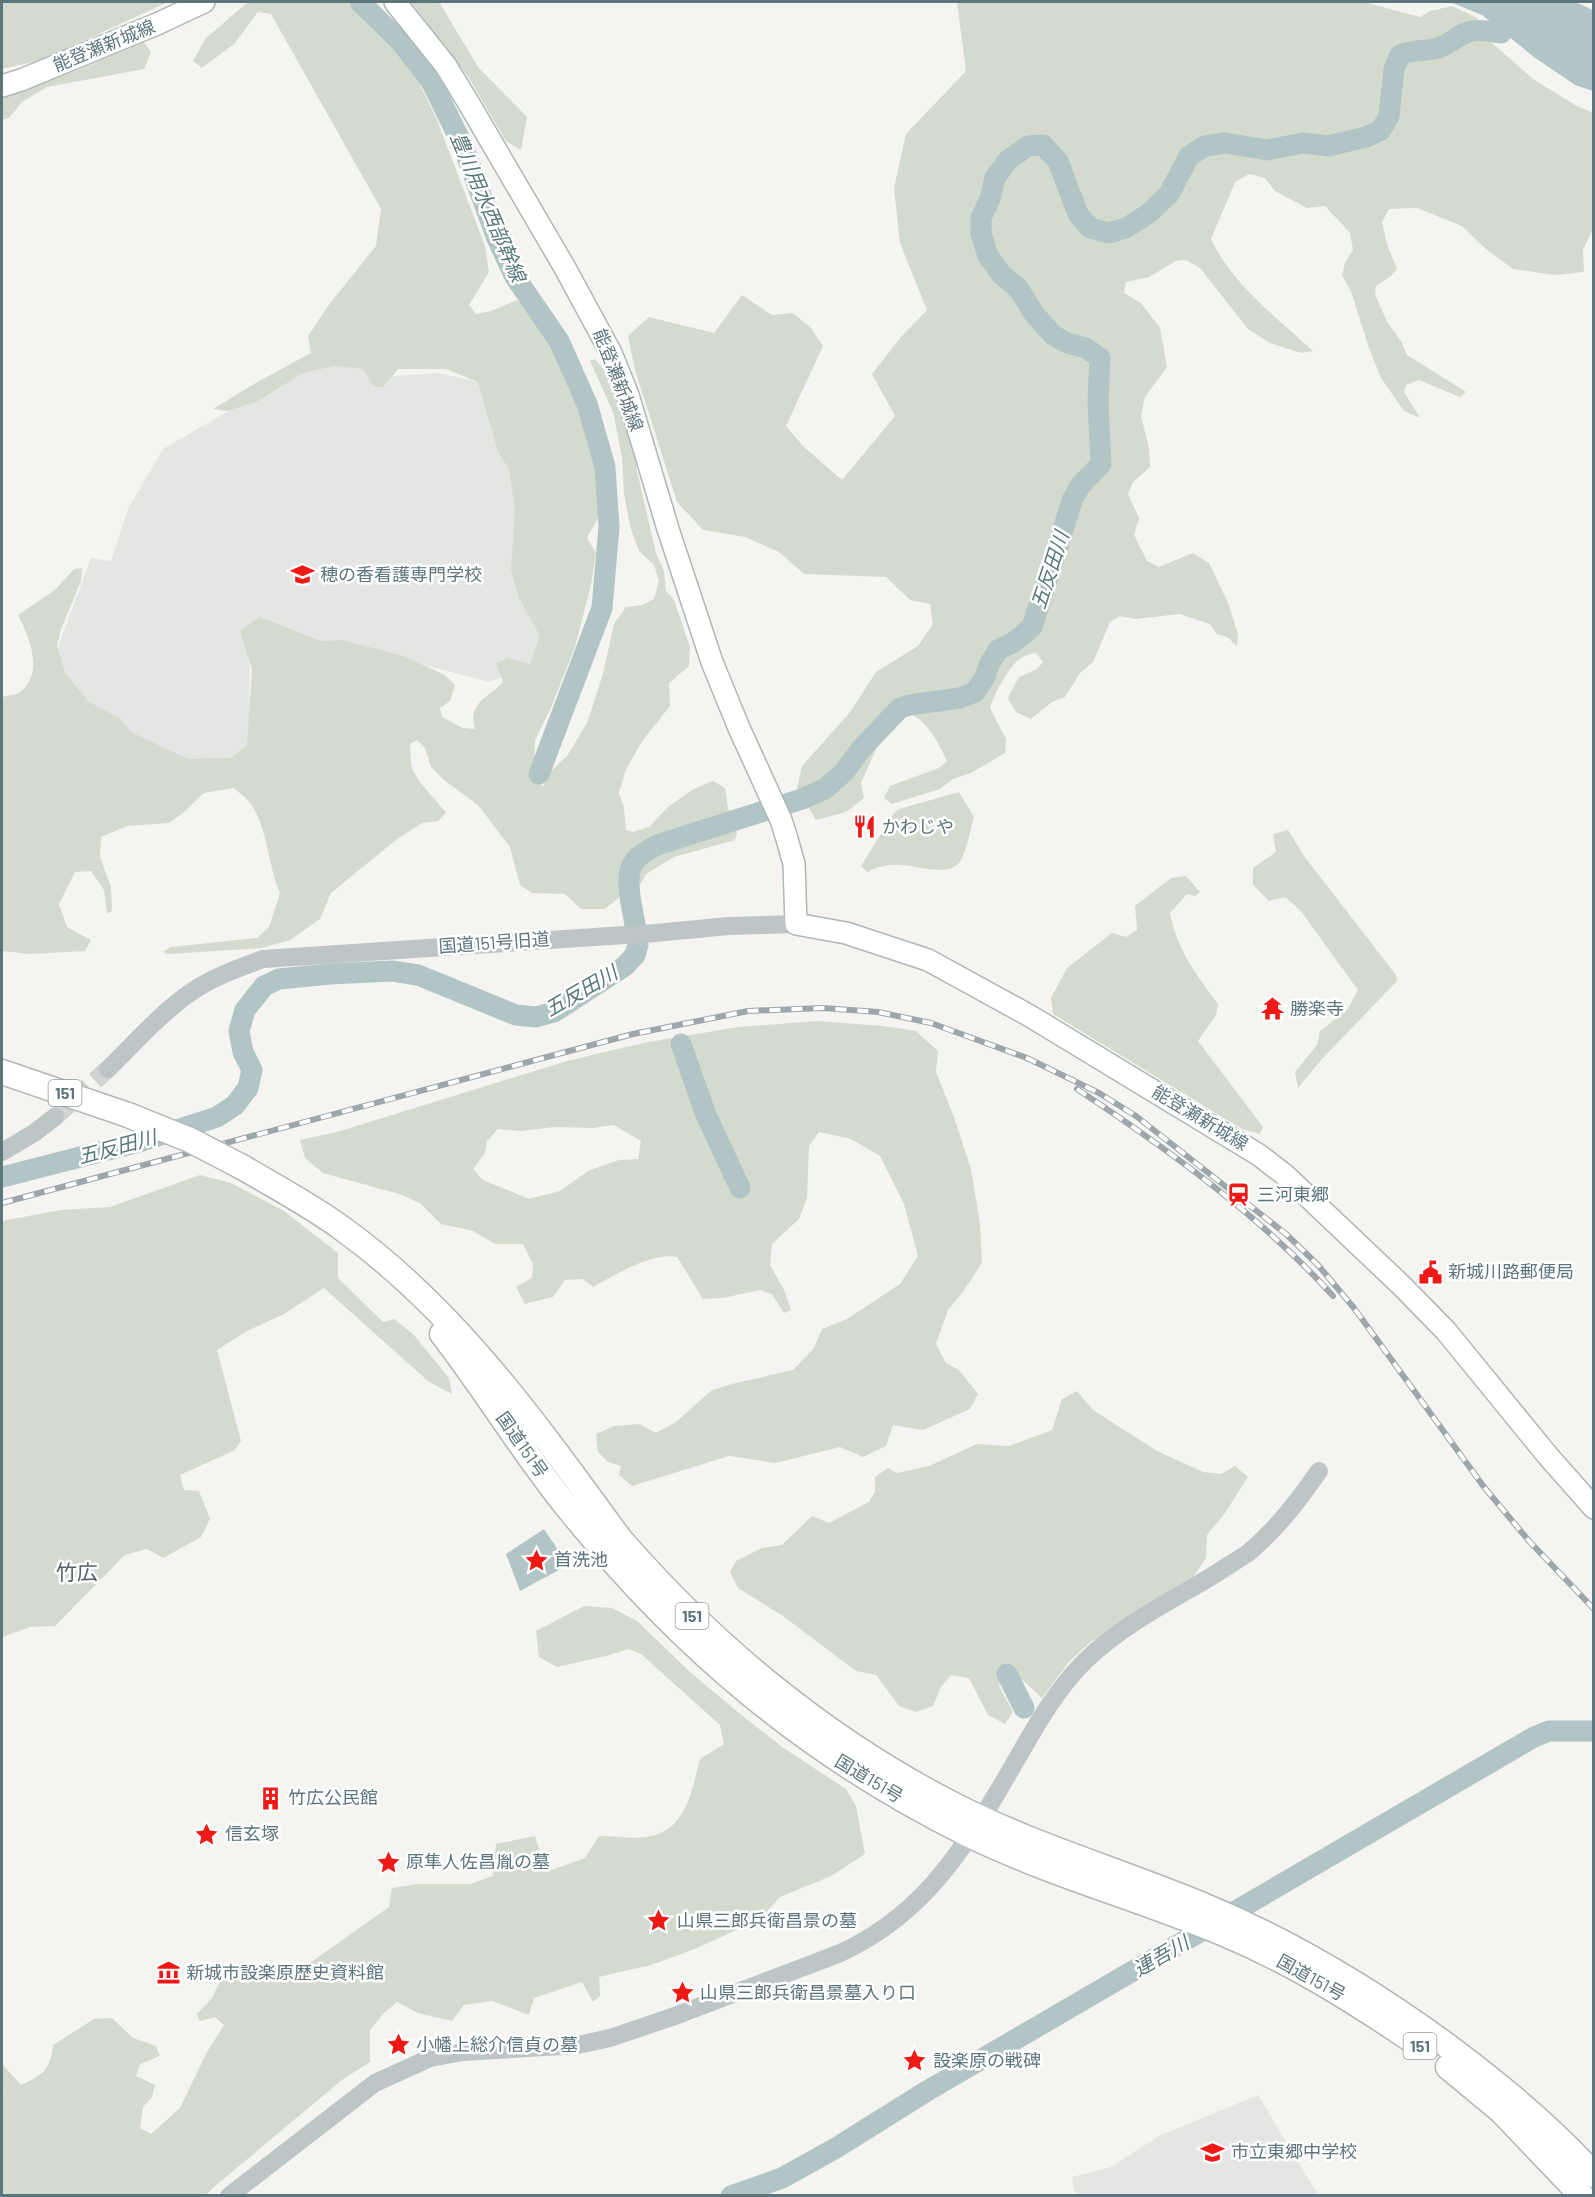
<svg xmlns="http://www.w3.org/2000/svg" width="1595" height="2197" viewBox="0 0 1595 2197" font-family="Barlow,'Noto Sans JP',sans-serif">
  <rect width="100%" height="100%" fill="#f5f4f0"/>
  <g fill="#e5e5e3">
    <path d="M 310,364 L 357,364 L 380,377 L 439,373 L 483,383 L 515,473 L 544,636 L 536,664 L 489,682 L 349,645 L 250,639 L 249,747 L 234,761 L 193,763 L 126,732 L 50,681 L 51,666 L 91,558 L 111,561 L 128,509 L 163,449 Z"/>
    <path d="M 1258,2095 L 1318,2195 L 1080,2196 L 1074,2190 L 1072,2177 L 1111,2167 L 1159,2136 Z"/>
  </g>
  <g fill="#d5dacf" fill-rule="evenodd">
    <path d="M 2,2 L 168,2 L 42,60 L 2,69 Z"/>
    <path d="M 248,2 L 347,2 L 410,64 L 437,120 L 485,246 L 489,272 L 469,305 L 476,314 L 491,311 L 517,300 C 521,303 528,307 531,311 C 562,352 607,462 599,513 C 598,521 591,530 587,538 L 596,553 L 591,585 L 575,647 L 550,710 L 535,740 L 533,780 L 543,786 L 551,771 L 567,756 L 587,723 L 603,674 L 614,624 L 626,607 L 642,605 L 654,599 L 659,581 L 654,565 L 639,551 L 630,526 L 624,493 L 622,457 L 613,412 L 590,361 L 595,359 L 613,381 L 631,424 L 637,471 L 656,553 L 664,571 L 666,591 L 674,600 L 690,647 L 689,666 L 669,683 L 670,706 L 643,740 L 626,769 L 619,793 L 624,808 L 626,830 L 633,832 L 649,827 L 668,807 L 692,790 L 713,781 L 725,788 L 728,807 L 737,833 L 735,840 L 674,857 L 646,874 L 635,893 L 623,894 L 605,909 L 581,909 L 565,894 L 532,893 L 520,885 L 510,847 L 478,805 L 444,780 L 431,767 L 425,748 L 417,740 L 410,744 C 411,750 410,757 411,763 C 413,779 436,799 446,813 L 438,821 L 422,823 L 397,839 L 331,893 L 320,919 L 290,940 L 262,948 L 168,954 L 163,952 L 171,947 L 257,938 L 269,927 L 280,893 C 268,865 268,830 251,804 C 247,798 239,793 234,788 L 204,793 L 183,813 L 169,823 L 127,826 L 101,837 L 100,857 L 111,887 L 112,911 L 107,914 L 104,890 L 91,871 L 75,872 L 59,904 L 67,927 L 91,940 L 85,951 L 30,954 L 2,951 L 2,697 C 7,696 16,695 20,692 C 45,673 29,637 18,615 L 55,590 L 74,569 L 82,568 L 81,581 L 61,629 L 57,646 L 65,673 L 89,702 L 121,719 L 131,732 L 188,759 L 231,758 L 247,745 L 252,669 L 240,631 L 260,617 L 321,641 L 342,640 L 404,656 L 445,675 L 455,685 L 450,701 L 440,708 L 442,717 L 463,728 L 475,729 C 467,703 488,698 503,682 L 496,664 L 507,658 L 530,664 L 540,636 L 519,598 L 511,570 L 515,509 L 509,469 L 498,452 L 478,382 L 446,369 L 398,369 L 383,387 L 374,387 L 363,369 L 334,366 L 303,373 L 256,402 L 227,411 L 213,409 L 259,381 L 311,353 L 308,336 L 328,306 L 376,246 L 381,209 L 271,14 L 258,12 L 234,44 L 202,68 L 193,61 L 206,38 Z"/>
    <path d="M 411,2 L 439,2 L 478,67 L 527,117 L 521,150 L 506,141 L 469,78 Z"/>
    <path d="M 957,2 L 1364,2 L 1420,17 L 1430,11 L 1452,6 L 1477,18 L 1491,42 L 1533,79 L 1575,105 L 1593,113 L 1593,228 L 1583,250 L 1584,272 L 1555,275 L 1513,269 L 1486,249 L 1462,226 L 1417,208 L 1389,209 L 1382,222 L 1387,244 L 1397,269 L 1391,276 L 1376,286 L 1375,294 L 1387,322 L 1401,341 L 1407,355 L 1466,392 L 1460,397 L 1419,380 L 1406,385 L 1404,392 L 1420,418 L 1404,411 L 1381,378 L 1369,348 L 1351,291 L 1342,275 L 1345,263 L 1353,250 L 1350,233 L 1325,206 L 1307,208 L 1275,191 L 1265,178 L 1249,174 L 1235,182 L 1211,239 C 1232,284 1277,318 1313,351 L 1301,353 L 1270,343 L 1248,329 L 1200,268 L 1186,260 L 1176,261 L 1149,277 L 1126,282 L 1124,293 L 1141,303 L 1160,328 L 1167,367 L 1145,397 L 1141,416 L 1149,448 L 1150,467 L 1133,482 L 1128,494 L 1139,518 L 1134,535 L 1147,561 L 1159,567 L 1193,553 L 1209,563 L 1229,605 L 1238,635 L 1237,646 L 1227,637 L 1217,634 L 1210,624 L 1180,614 L 1135,619 L 1120,616 L 1110,622 L 1093,662 L 1080,673 L 1065,697 L 1052,702 L 1031,719 L 1016,712 L 1008,698 L 1019,677 L 1037,669 L 1043,662 L 1036,653 C 1029,654 1023,656 1018,660 C 1007,670 994,695 990,708 L 1006,739 L 1005,753 L 971,773 L 953,779 L 940,789 L 892,804 L 884,798 L 890,786 L 939,768 L 947,761 C 939,744 928,721 910,714 L 890,726 L 877,747 L 861,783 L 864,798 L 846,812 L 816,820 L 797,788 L 802,766 L 851,711 L 876,672 L 918,646 L 933,624 L 930,604 L 910,600 L 886,577 L 804,574 L 779,552 L 745,537 L 703,530 L 677,502 L 635,370 L 628,336 L 649,317 L 714,333 L 742,295 L 772,315 L 793,313 L 810,327 L 823,346 L 786,426 L 804,447 L 842,480 L 895,416 L 872,374 L 901,337 L 927,310 L 900,243 L 894,188 L 906,134 L 966,71 Z"/>
    <path d="M 144,42 L 151,52 L 144,69 L 47,87 L 22,102 L 9,118 L 2,120 L 2,95 L 73,72 Z"/>
    <path d="M 959,792 L 974,817 C 970,830 968,846 962,858 C 952,880 918,865 900,865 C 890,864 876,867 867,872 L 861,866 L 894,813 L 899,809 Z"/>
    <path d="M 1288,830 L 1304,856 L 1396,975 L 1397,981 L 1321,1060 L 1298,1088 L 1295,1072 L 1317,1045 L 1320,1031 L 1348,1009 L 1358,990 L 1300,910 L 1285,897 L 1269,901 L 1253,885 L 1253,868 L 1276,852 L 1273,834 Z"/>
    <path d="M 1186,876 L 1200,892 L 1195,896 L 1187,894 L 1170,913 C 1176,948 1197,976 1218,1004 L 1216,1015 L 1198,1041 L 1263,1127 L 1260,1134 L 1242,1129 L 1053,1014 L 1051,998 L 1067,968 L 1112,933 L 1126,937 L 1137,930 L 1135,906 L 1171,878 Z"/>
    <path d="M 819,1021 L 883,1026 L 916,1031 L 938,1051 L 936,1072 L 954,1117 L 971,1169 L 980,1223 L 982,1263 L 962,1293 L 948,1310 L 936,1344 L 946,1363 L 959,1370 L 978,1394 L 970,1409 L 923,1430 L 893,1425 L 886,1446 L 863,1457 L 840,1447 L 775,1463 L 729,1456 L 632,1486 L 619,1475 L 621,1466 L 608,1462 L 598,1452 L 596,1434 L 614,1426 L 639,1424 L 656,1433 L 676,1422 L 712,1390 L 732,1384 L 793,1370 L 814,1348 L 822,1329 L 847,1319 L 900,1284 L 918,1256 L 904,1204 L 880,1156 L 851,1139 L 819,1132 L 809,1146 L 807,1198 L 799,1219 L 772,1244 L 770,1265 L 784,1290 L 791,1310 L 784,1313 L 772,1294 L 760,1290 L 723,1298 L 703,1299 L 677,1257 C 653,1252 614,1275 593,1287 L 583,1279 L 565,1280 L 553,1297 L 525,1304 L 516,1287 L 532,1278 L 533,1264 L 523,1244 L 495,1244 L 473,1231 L 441,1224 L 420,1203 L 399,1194 L 323,1173 L 305,1158 L 300,1140 L 337,1132 L 567,1061 L 643,1043 L 738,1027 ZM 614,1125 L 641,1141 L 638,1159 L 619,1160 L 588,1171 L 560,1191 L 529,1199 L 483,1180 L 473,1169 L 485,1153 L 487,1141 L 498,1129 L 521,1131 L 555,1127 L 593,1128 Z"/>
    <path d="M 200,1175 L 231,1183 L 284,1211 L 338,1253 L 338,1278 L 383,1322 L 394,1319 L 413,1334 L 449,1378 L 452,1394 L 429,1382 L 324,1288 L 284,1314 L 247,1331 L 217,1350 L 241,1441 L 235,1450 L 180,1475 L 184,1490 L 199,1491 L 210,1519 L 201,1537 L 163,1558 L 147,1549 L 125,1555 L 55,1626 L 30,1627 L 2,1637 L 2,1221 L 60,1210 L 110,1207 Z"/>
    <path d="M 1077,1391 L 1093,1410 L 1157,1451 L 1203,1472 L 1221,1474 L 1235,1466 L 1248,1477 L 1225,1513 L 1207,1535 L 1206,1558 L 1194,1576 L 1140,1609 L 1088,1644 L 1069,1662 L 1042,1698 L 1017,1675 L 1001,1671 L 999,1686 L 1013,1712 L 1005,1724 L 988,1715 L 969,1678 L 951,1675 L 941,1687 L 933,1706 L 916,1712 L 899,1706 L 876,1675 L 856,1671 L 783,1616 L 738,1588 L 730,1572 L 736,1561 L 762,1548 L 782,1545 L 812,1516 L 829,1523 L 869,1502 L 875,1492 L 875,1477 L 888,1468 L 897,1473 L 929,1466 L 977,1444 L 1009,1446 L 1052,1430 L 1062,1399 Z"/>
    <path d="M 584,1606 L 612,1608 L 637,1621 L 691,1673 L 739,1713 L 782,1747 L 846,1789 L 856,1806 L 865,1854 L 831,1876 L 780,1897 L 760,1919 L 697,1948 L 651,1965 L 599,1977 L 600,1996 L 593,2002 L 582,1982 L 534,1998 L 529,2015 L 492,2001 L 464,2005 L 452,2021 L 418,2013 L 397,2002 L 383,2014 L 370,2030 L 370,2062 L 342,2080 L 214,2187 L 206,2195 L 2,2195 C 1,2163 2,2130 3,2097 C 4,2087 1,2075 2,2064 L 21,2085 C 43,2075 50,2070 53,2045 L 94,2019 L 112,2018 L 133,2038 L 156,2046 L 160,2056 L 140,2064 L 136,2076 L 155,2085 L 152,2097 L 143,2107 L 140,2128 L 151,2134 L 180,2108 L 207,2052 L 224,2025 L 215,2017 L 200,2021 L 197,2014 L 212,1998 L 220,1981 L 241,1962 L 278,1972 L 307,1965 L 389,1907 L 392,1888 L 418,1884 L 470,1884 L 493,1876 L 496,1844 L 535,1836 L 546,1872 L 585,1858 L 599,1836 C 614,1836 631,1839 646,1837 C 687,1831 691,1792 700,1759 L 724,1744 L 720,1725 L 641,1654 L 629,1649 L 602,1657 L 557,1667 L 539,1657 L 536,1631 Z"/>
  </g>
  <g fill="#b2c5c6">
    <path d="M 1450,2 L 1575,2 L 1593,10 L 1593,91 L 1575,85 L 1534,57 L 1482,15 Z"/>
    <path d="M 544,1529 L 568,1565 L 520,1591 L 506,1554 Z"/>
  </g>
  <g fill="none" stroke-linecap="round" stroke-linejoin="round">
    <g stroke="#b2c5c6" stroke-width="21">
      <path d="M 360,2 L 401,42 L 431,81 L 463,146 L 496,236 L 515,277 L 559,341 L 587,404 L 605,467 L 609,527 L 602,608 L 539,774"/>
      <path d="M 681,1044 L 706,1115 L 740,1188"/>
      <path d="M 2,1177 L 139,1142 L 217,1117 L 235,1105 L 248,1088 L 252,1070 L 243,1052 L 239,1031 L 245,1010 L 264,986 L 279,979 L 330,974 L 392,971 L 418,975 L 516,1015 L 536,1017 L 554,1012 L 625,966 L 635,955 L 638,945 C 636,931 634,917 631,903 C 626,870 627,859 660,844 L 802,799 L 825,789 L 845,771 L 861,749 L 900,708 L 909,705 L 960,698 L 975,692 L 985,677 L 990,663 L 998,650 L 1014,642 L 1032,627 L 1073,498 L 1080,486 L 1101,464 L 1098,403 L 1100,358 L 1086,348 L 1067,343 L 1053,335 L 1035,315 L 1018,288 L 1002,275 L 988,256 L 981,234 L 981,218 L 990,199 L 995,178 L 1008,160 L 1028,146 L 1043,145 L 1058,161 L 1078,214 L 1090,228 L 1109,233 L 1126,228 L 1148,214 L 1169,194 L 1189,156 L 1205,146 L 1225,143 L 1267,150 L 1303,143 L 1328,146 L 1366,137 L 1381,130 L 1389,116 L 1394,69 L 1400,55 C 1413,49 1425,52 1438,48 C 1450,45 1459,33 1472,31 C 1480,29 1492,32 1501,33 L 1516,14"/>
      <path d="M 1007,1674 L 1024,1708"/>
      <path d="M 731,2196 L 782,2178 L 836,2148 L 927,2091 L 1534,1737 L 1549,1731 L 1594,1731"/>
    </g>
    <path stroke="#cfd4d3" stroke-width="18" stroke-dasharray="18 9" stroke-linecap="butt" d="M 55,1117 L 108,1069"/>
    <defs>
      <g id="secondary">
        <path d="M 395,2 L 446,66 L 468,102 L 565,268 L 611,353 L 628,395 L 668,529 L 712,662 L 739,728 L 781,820 L 787,839 L 794,864 L 796,924 L 846,933 L 928,960 L 1030,1016 L 1259,1155 L 1285,1175 L 1402,1286 L 1446,1331 L 1548,1456 L 1594,1508"/>
        <path d="M 2,86 L 21,80 L 157,24 L 204,2"/>
      </g>
      <g id="trunk">
        <path d="M 2,1072 L 128,1115"/>
        <path d="M 242,1167 C 276,1187 312,1206 343,1229 C 458,1312 538,1427 620,1539 C 714,1647 828,1741 956,1806 C 1035,1846 1121,1871 1203,1905 C 1294,1943 1378,1994 1457,2053 C 1506,2090 1553,2129 1594,2175"/>
        <path d="M 442,1334 C 487,1392 525,1456 572,1513 C 683,1650 807,1754 965,1833 C 1050,1875 1142,1899 1229,1936 C 1293,1963 1352,2000 1410,2039"/>
        <path d="M 1448,2067 L 1501,2111 L 1582,2196"/>
      </g>
    </defs>
    <use href="#secondary" stroke="#aeb7ba" stroke-width="24"/>
    <use href="#trunk" stroke="#b1b7b9" stroke-width="27"/>
    <g stroke="#bec5c7" stroke-width="18">
      <path d="M 108,1069 C 136,1042 166,1007 199,987 C 219,975 241,967 263,959 L 655,933 L 729,926 L 796,924"/>
      <path d="M 2,1152 L 34,1133 L 55,1117"/>
      <path d="M 229,2196 L 375,2083 L 430,2058 L 463,2052 L 578,2045 L 610,2038 L 672,2017 L 838,1954 C 914,1920 955,1863 997,1793 C 1025,1747 1047,1699 1085,1661 C 1123,1624 1173,1600 1217,1573 C 1227,1566 1238,1560 1248,1553 C 1276,1530 1298,1501 1319,1471"/>
    </g>
    <use href="#secondary" stroke="#fff" stroke-width="21"/>
    <use href="#trunk" stroke="#fff" stroke-width="24"/>
    <defs>
      <g id="rail">
        <path d="M 1077,1089 C 1166,1148 1261,1216 1333,1296"/>
        <path d="M 2,1203 L 633,1034 L 748,1011 L 823,1008 L 878,1012 L 931,1023 L 1027,1058 L 1099,1093 L 1136,1116 L 1286,1234 L 1318,1265 L 1354,1308 L 1484,1487 L 1529,1541 L 1594,1609"/>
      </g>
    </defs>
    <use href="#rail" stroke="#9da7ab" stroke-width="6"/>
    <use href="#rail" stroke="#fff" stroke-width="4" stroke-dasharray="11" stroke-linecap="butt"/>
    <defs>
      <path id="trunk-bridge" d="M 128,1115 L 190,1140 L 242,1167"/>
    </defs>
    <use href="#trunk-bridge" stroke="#b1b7b9" stroke-width="27" stroke-linecap="butt"/>
    <use href="#trunk-bridge" stroke="#fff" stroke-width="24"/>
  </g>
  <defs>
    <symbol id="university-bare" viewBox="-9 -9 18 18"><path d="M0-5L7-2L0 1L-7-2ZM-4 1L0 2.5L4 1V4Q0 6-4 4Z" fill="#f01915" stroke="#fff" stroke-width="2.5" paint-order="stroke"/></symbol>
    <symbol id="restaurant-bare" viewBox="-9 -9 18 18"><path d="M-5-6h1v4h1v-4h1v4h1v-4h1v5L-1.5 .5V6h-2V.5L-5-1ZM5-6V6H3V1.5H1.5Q1.5-4 5-6Z" fill="#f01915" stroke="#fff" stroke-width="2.5" paint-order="stroke"/></symbol>
    <symbol id="temple-bare" viewBox="-9 -9 18 18"><path d="M0-6L5-2H3V0L6.5 2.5H4V6H1.5V3h-3V6H-4V2.5H-6.5L-3 0V-2H-5Z" fill="#f01915" stroke="#fff" stroke-width="2.5" paint-order="stroke"/></symbol>
    <symbol id="station-bare" viewBox="-9 -9 18 18"><path d="M-3-6H3Q5-6 5-4V2Q5 4 3 4L4.5 6H3L1.5 4h-3L-3 6H-4.5L-3 4Q-5 4-5 2V-4Q-5-6-3-6ZM-3.5-4v3h7v-3ZM-3.5 1v1.5H-2V1ZM2 1v1.5H3.5V1Z" fill="#f01915" stroke="#fff" stroke-width="2.5" paint-order="stroke"/></symbol>
    <symbol id="civic-bare" viewBox="-9 -9 18 18"><path d="M-.6-6.5H3V-4.5H.6V-3L4-1V1h2V6H-6V1h2V-1L-.6-3ZM-1.2 2.5V6h2.4V2.5Z" fill="#f01915" stroke="#fff" stroke-width="2.5" paint-order="stroke"/></symbol>
    <symbol id="sight-bare" viewBox="-9 -9 18 18"><path d="M0-6L1.8-2.2L6-1.7L2.9 1.2L3.7 5.4L0 3.3L-3.7 5.4L-2.9 1.2L-6-1.7L-1.8-2.2Z" fill="#f01915" stroke="#fff" stroke-width="2.5" paint-order="stroke"/></symbol>
    <symbol id="building-bare" viewBox="-9 -9 18 18"><path d="M-4-6H4V6H1V3H-1V6H-4ZM-2.5-4.3h1.7v1.8h-1.7ZM.8-4.3h1.7v1.8H.8ZM-2.5-1h1.7V.8h-1.7ZM.8-1h1.7V.8H.8Z" fill="#f01915" stroke="#fff" stroke-width="2.5" paint-order="stroke"/></symbol>
    <symbol id="museum-bare" viewBox="-9 -9 18 18"><path d="M0-6L6-3V-2H-6V-3ZM-5-1h2V3h-2ZM-1-1h2V3h-2ZM3-1h2V3H3ZM-6 4H6V6H-6Z" fill="#f01915" stroke="#fff" stroke-width="2.5" paint-order="stroke"/></symbol>
    <symbol id="school-bare" viewBox="-9 -9 18 18"><path d="M0-5L7-2L0 1L-7-2ZM-4 1L0 2.5L4 1V4Q0 6-4 4Z" fill="#f01915" stroke="#fff" stroke-width="2.5" paint-order="stroke"/></symbol>
  </defs>
  <g fill-rule="evenodd">
    <use href="#university-bare" x="286" y="558" width="33" height="33"/>
    <use href="#restaurant-bare" x="848" y="810" width="33" height="33"/>
    <use href="#temple-bare" x="1256" y="992" width="33" height="33"/>
    <use href="#station-bare" x="1222" y="1178" width="33" height="33"/>
    <use href="#civic-bare" x="1414" y="1256" width="33" height="33"/>
    <use href="#sight-bare" x="520" y="1544" width="33" height="33"/>
    <use href="#building-bare" x="254" y="1782" width="33" height="33"/>
    <use href="#sight-bare" x="190" y="1818" width="33" height="33"/>
    <use href="#sight-bare" x="372" y="1846" width="33" height="33"/>
    <use href="#sight-bare" x="642" y="1904" width="33" height="33"/>
    <use href="#museum-bare" x="152" y="1956" width="33" height="33"/>
    <use href="#sight-bare" x="666" y="1976" width="33" height="33"/>
    <use href="#sight-bare" x="382" y="2028" width="33" height="33"/>
    <use href="#sight-bare" x="898" y="2044" width="33" height="33"/>
    <use href="#school-bare" x="1196" y="2136" width="33" height="33"/>
  </g>
  <g text-anchor="middle" stroke-width="5" stroke-linejoin="round" paint-order="stroke">
    <g fill="#fff" stroke="#8e9fa4" stroke-width="1.5">
      <rect x="48.5" y="1080" width="33" height="26" rx="4.5"/>
      <rect x="675.5" y="1603" width="33" height="26" rx="4.5"/>
      <rect x="1403.5" y="2033" width="33" height="26" rx="4.5"/>
    </g>
    <g font-size="16" font-weight="bold" fill="#5d767d">
      <text x="65" y="1099">151</text>
      <text x="692" y="1622">151</text>
      <text x="1420" y="2052">151</text>
    </g>
    <g font-size="18" fill="#5d767d" stroke="#fff">
      <text transform="translate(104 46) rotate(-22)" y="6">能登瀬新城線</text>
      <text transform="translate(618 380) rotate(69)" y="6">能登瀬新城線</text>
      <text transform="translate(494 943) rotate(-4)" y="6">国道151号旧道</text>
      <text transform="translate(1200 1118) rotate(31)" y="6">能登瀬新城線</text>
      <text transform="translate(522 1445) rotate(55)" y="6">国道151号</text>
      <text transform="translate(869 1779) rotate(31)" y="6">国道151号</text>
      <text transform="translate(1311 1978) rotate(29)" y="6">国道151号</text>
    </g>
    <g font-size="18" fill="#5d767d" stroke="#fff" text-anchor="start">
      <text x="320" y="581">穂の香看護専門学校</text>
      <text x="882" y="833">かわじや</text>
      <text x="1290" y="1015">勝楽寺</text>
      <text x="1257" y="1201">三河東郷</text>
      <text x="1448" y="1278">新城川路郵便局</text>
      <text x="554" y="1566">首洗池</text>
      <text x="288" y="1804">竹広公民館</text>
      <text x="225" y="1840">信玄塚</text>
      <text x="406" y="1868">原隼人佐昌胤の墓</text>
      <text x="677" y="1927">山県三郎兵衛昌景の墓</text>
      <text x="186" y="1979">新城市設楽原歴史資料館</text>
      <text x="700" y="1999">山県三郎兵衛昌景墓入り口</text>
      <text x="416" y="2051">小幡上総介信貞の墓</text>
      <text x="933" y="2067">設楽原の戦碑</text>
      <text x="1231" y="2158">市立東郷中学校</text>
    </g>
    <g font-size="20" font-style="italic" fill="#58787a" stroke="#fff">
      <text transform="translate(488 207) rotate(67)" y="7">豊川用水西部幹線</text>
      <text transform="translate(1050 570) rotate(-72)" y="7">五反田川</text>
      <text transform="translate(581 991) rotate(-30)" y="7">五反田川</text>
      <text transform="translate(117 1147) rotate(-15)" y="7">五反田川</text>
      <text transform="translate(1161 1956) rotate(-30)" y="7">連吾川</text>
    </g>
    <g font-size="21" fill="#506268" stroke="#fff">
      <text x="77" y="1580">竹広</text>
    </g>
  </g>
  <rect width="1595" height="2197" fill="none" stroke="#5d767d" stroke-width="6"/>
</svg>
